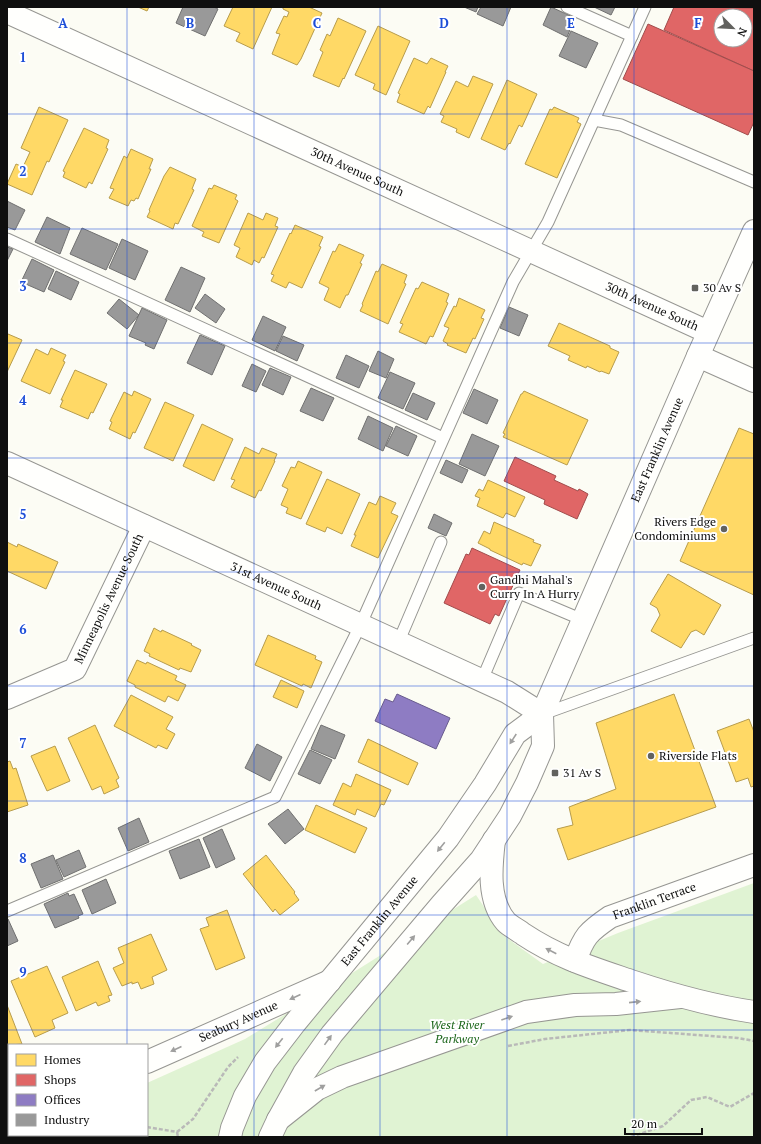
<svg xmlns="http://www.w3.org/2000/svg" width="761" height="1144" viewBox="0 0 761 1144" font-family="'PT Serif',serif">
  <rect width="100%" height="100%" fill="#fcfcf4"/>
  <path fill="#e0f3d3" d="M 754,883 L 754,1137 L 20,1137 L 25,1135 L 147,1135 L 147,1083 L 245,1039 L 338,982 L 476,895 L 503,935 L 543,964 L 618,933 Z"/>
  <g fill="#ffd966" stroke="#b79c4c">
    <path d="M 138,7 L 149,7 L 147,11 Z"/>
    <path d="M 233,7 L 272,7 L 253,49 L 236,41 L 240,33 L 224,26 Z"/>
    <path d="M 283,7 L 309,7 L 322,13 L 301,59 L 297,65 L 272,54 L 280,34 L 276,33 L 284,16 L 287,17 L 289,12 L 283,9 Z"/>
    <path d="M 338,18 L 366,31 L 344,79 L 343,78 L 339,87 L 313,76 L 323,52 L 320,50 L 327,34 L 330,36 Z"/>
    <path d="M 378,26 L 410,41 L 386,95 L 373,89 L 375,84 L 355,75 Z"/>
    <path d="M 414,58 L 427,64 L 431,58 L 448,66 L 445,72 L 446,72 L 430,108 L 428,106 L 424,114 L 397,102 L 400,94 L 398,93 Z"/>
    <path d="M 473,76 L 493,84 L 469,138 L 456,132 L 457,129 L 441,122 L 444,116 L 440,114 L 456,81 L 468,87 Z"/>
    <path d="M 507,80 L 537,94 L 522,127 L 519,125 L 510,144 L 509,143 L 505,150 L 481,139 Z"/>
    <path d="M 39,107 L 68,120 L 49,162 L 47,161 L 32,195 L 7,184 L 16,164 L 23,167 L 30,152 L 21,148 Z"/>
    <path d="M 554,107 L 579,118 L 577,122 L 581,124 L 557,178 L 525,164 L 550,109 L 552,110 Z"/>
    <path d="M 84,128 L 109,140 L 106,148 L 108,149 L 92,184 L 89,182 L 86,188 L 63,177 L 65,172 L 63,171 Z"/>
    <path d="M 131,149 L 153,159 L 149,169 L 151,169 L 138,199 L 136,198 L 134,201 L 131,200 L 128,206 L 109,198 L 114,189 L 110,188 L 124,156 L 127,158 Z"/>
    <path d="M 170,167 L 196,179 L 192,189 L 194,190 L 178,224 L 175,223 L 173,229 L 147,217 L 150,211 L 149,210 L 164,176 Z"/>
    <path d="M 214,185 L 237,195 L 235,199 L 238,201 L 219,243 L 202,236 L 204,232 L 192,226 L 209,188 L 212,189 Z"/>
    <path d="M 248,213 L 263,220 L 266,213 L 278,218 L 275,226 L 278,227 L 264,258 L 262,257 L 259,263 L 254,260 L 252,265 L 236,257 L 240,248 L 234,245 Z"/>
    <path d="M 295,225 L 323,237 L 319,246 L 321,247 L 302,288 L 289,282 L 286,288 L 271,281 L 274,275 L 271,274 L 290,233 L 291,234 Z"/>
    <path d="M 339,244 L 364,255 L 360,263 L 362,264 L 348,295 L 346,295 L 340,308 L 324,300 L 329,288 L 319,283 L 333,251 L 335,252 Z"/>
    <path d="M 382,264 L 407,275 L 404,283 L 406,284 L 388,324 L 360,311 L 363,305 L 362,304 L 376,271 L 378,272 Z"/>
    <path d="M 422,282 L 449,294 L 446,302 L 448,303 L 433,337 L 430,336 L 426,344 L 399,332 L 403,324 L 400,323 L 416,288 L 418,289 Z"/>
    <path d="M 459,298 L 485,310 L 481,318 L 484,319 L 475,339 L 473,338 L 466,353 L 447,345 L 448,344 L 443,341 L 449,328 L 444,326 L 454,306 L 456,307 Z"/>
    <path d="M 559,323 L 610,346 L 610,348 L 619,352 L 609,374 L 601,371 L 600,372 L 587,366 L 586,368 L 568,360 L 570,356 L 548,346 Z"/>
    <path d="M 8,334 L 22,340 L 7,372 L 7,336 Z"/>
    <path d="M 51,348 L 66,355 L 63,361 L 65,362 L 50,394 L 21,381 L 36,349 L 48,355 Z"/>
    <path d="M 75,370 L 107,384 L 93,413 L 91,412 L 88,419 L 60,407 L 63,400 L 61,400 Z"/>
    <path d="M 134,391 L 151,399 L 135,433 L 133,432 L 130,439 L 109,429 L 112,422 L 110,421 L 124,392 L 132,396 Z"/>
    <path d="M 524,391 L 588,420 L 567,465 L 503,437 L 505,434 L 503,433 L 521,394 L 522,394 Z"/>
    <path d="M 165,402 L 194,415 L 173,461 L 144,448 Z"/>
    <path d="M 202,424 L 233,439 L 214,481 L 183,466 Z"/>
    <path d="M 739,428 L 754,434 L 754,595 L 680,561 Z"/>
    <path d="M 245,447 L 259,454 L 262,448 L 277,454 L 274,461 L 275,461 L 261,491 L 259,490 L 255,498 L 231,487 L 235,480 L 231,479 Z"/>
    <path d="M 298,461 L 322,472 L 301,519 L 286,513 L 288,508 L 281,505 L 288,489 L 282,486 L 291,467 L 295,468 Z"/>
    <path d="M 327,479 L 360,494 L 342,534 L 327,527 L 325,532 L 306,524 Z"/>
    <path d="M 488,480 L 525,497 L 515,517 L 506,513 L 503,518 L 477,506 L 480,498 L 475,496 L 479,489 L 483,491 Z"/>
    <path d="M 380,496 L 396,503 L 391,513 L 398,516 L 378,558 L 351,546 L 356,535 L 354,535 L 369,502 L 376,505 Z"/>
    <path d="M 494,522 L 534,540 L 533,542 L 541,545 L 531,566 L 523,563 L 522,565 L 490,550 L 490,549 L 478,543 L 484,531 L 490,534 Z"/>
    <path d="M 7,542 L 17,547 L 18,544 L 58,562 L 46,589 L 7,571 Z"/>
    <path d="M 668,574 L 721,605 L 704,635 L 696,630 L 691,632 L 681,648 L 651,631 L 660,615 L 657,608 L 650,604 Z"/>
    <path d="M 154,628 L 161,632 L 162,630 L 192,644 L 191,645 L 201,650 L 191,672 L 180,668 L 179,670 L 149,656 L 150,654 L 144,651 Z"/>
    <path d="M 268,635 L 316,656 L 315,659 L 322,662 L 311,688 L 303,684 L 302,686 L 255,665 Z"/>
    <path d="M 137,660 L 146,664 L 147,662 L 177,676 L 175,680 L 186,685 L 178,701 L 168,696 L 165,702 L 135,687 L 135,685 L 127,681 Z"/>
    <path d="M 281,680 L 304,691 L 297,708 L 273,697 Z"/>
    <path d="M 674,694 L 716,807 L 568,860 L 557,829 L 573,825 L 569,807 L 616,789 L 596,723 Z"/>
    <path d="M 131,695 L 173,717 L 166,729 L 175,734 L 167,749 L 158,745 L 156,748 L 114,726 Z"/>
    <path d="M 749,719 L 754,732 L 754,786 L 751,787 L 748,778 L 736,782 L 717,731 Z"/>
    <path d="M 95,725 L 119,778 L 116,780 L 119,787 L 104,794 L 101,786 L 92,790 L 68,738 Z"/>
    <path d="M 368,739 L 418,763 L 408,785 L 358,762 Z"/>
    <path d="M 55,746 L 70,781 L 47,791 L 31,756 Z"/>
    <path d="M 10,761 L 13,769 L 16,768 L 28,805 L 7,812 L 7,762 Z"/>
    <path d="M 356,774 L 391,790 L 384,805 L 381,804 L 375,817 L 357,809 L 355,815 L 333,805 L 343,783 L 351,787 Z"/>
    <path d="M 316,805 L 367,828 L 355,853 L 305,830 Z"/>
    <path d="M 266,855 L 295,892 L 294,893 L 299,900 L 280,915 L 275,909 L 273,912 L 243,874 Z"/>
    <path d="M 227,910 L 245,958 L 216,970 L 200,929 L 209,926 L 206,918 Z"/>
    <path d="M 151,934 L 167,970 L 152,977 L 154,984 L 141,989 L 138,982 L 132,984 L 132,982 L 122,986 L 113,968 L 124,963 L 118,948 Z"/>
    <path d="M 98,961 L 112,995 L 108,996 L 110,1001 L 98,1006 L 96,1002 L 76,1011 L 62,977 Z"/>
    <path d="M 47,966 L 68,1013 L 52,1020 L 55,1028 L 35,1037 L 11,981 Z"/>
    <path d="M 7,1005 L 22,1044 L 9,1045 L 9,1049 L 7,1050 Z"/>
  </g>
  <g fill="#e06666" stroke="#a14c4c" fill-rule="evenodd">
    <path d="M 674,7 L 754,8 L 754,71 L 664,30 ZM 721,16 L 745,16 L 745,40 L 721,40 Z"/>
    <path d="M 648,24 L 754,71 L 754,122 L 748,135 L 623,79 Z"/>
    <path d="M 515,457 L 556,476 L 554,480 L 578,491 L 579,489 L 588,494 L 577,519 L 544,504 L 545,500 L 504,481 Z"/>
    <path d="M 472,548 L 520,570 L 499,616 L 495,614 L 490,624 L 444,603 L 466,554 L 469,555 Z"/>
  </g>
  <path fill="#8e7cc3" stroke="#685b8d" d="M 397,694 L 450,718 L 436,749 L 375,721 L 385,699 L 393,702 Z"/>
  <g fill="#999" stroke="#707070">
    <path d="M 183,7 L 214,7 L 218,9 L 205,36 L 176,23 Z"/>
    <path d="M 464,7 L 478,7 L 476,12 Z"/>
    <path d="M 481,7 L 511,7 L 503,26 L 477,14 Z"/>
    <path d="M 551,7 L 575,18 L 567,37 L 543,25 Z"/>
    <path d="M 594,7 L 615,7 L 611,15 Z"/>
    <path d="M 571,31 L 598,43 L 586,68 L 559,56 Z"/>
    <path d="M 7,201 L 25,210 L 15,230 L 7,227 Z"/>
    <path d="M 47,217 L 70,228 L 60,254 L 35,242 Z"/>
    <path d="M 82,228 L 118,244 L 106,270 L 70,254 Z"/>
    <path d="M 122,239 L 148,251 L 135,280 L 109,268 Z"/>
    <path d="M 7,247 L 13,249 L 7,261 Z"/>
    <path d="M 32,259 L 54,270 L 44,292 L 21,282 Z"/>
    <path d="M 181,267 L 205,278 L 190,312 L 165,300 Z"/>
    <path d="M 56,271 L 79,282 L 71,300 L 48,289 Z"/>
    <path d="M 205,294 L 225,309 L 216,323 L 195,308 Z"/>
    <path d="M 119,299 L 139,315 L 127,329 L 107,313 Z"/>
    <path d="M 509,307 L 528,315 L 519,336 L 500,328 Z"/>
    <path d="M 142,308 L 167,320 L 154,349 L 145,345 L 146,343 L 129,336 Z"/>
    <path d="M 263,316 L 286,327 L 275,351 L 252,340 Z"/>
    <path d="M 200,335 L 225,346 L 212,375 L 187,363 Z"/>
    <path d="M 283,336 L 304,345 L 297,361 L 276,351 Z"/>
    <path d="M 378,351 L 394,359 L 386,378 L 369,371 Z"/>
    <path d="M 346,355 L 369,366 L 359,388 L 336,378 Z"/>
    <path d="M 252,364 L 266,371 L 256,392 L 242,386 Z"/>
    <path d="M 270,368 L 291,377 L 283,395 L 262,385 Z"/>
    <path d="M 390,372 L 415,383 L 403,409 L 378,398 Z"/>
    <path d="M 311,388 L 334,398 L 323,421 L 300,411 Z"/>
    <path d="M 474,389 L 498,400 L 487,424 L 463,413 Z"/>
    <path d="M 413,393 L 435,403 L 427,420 L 405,410 Z"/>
    <path d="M 368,416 L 393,428 L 383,451 L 358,439 Z"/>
    <path d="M 396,426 L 417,436 L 408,456 L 386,446 Z"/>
    <path d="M 472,434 L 499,446 L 485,476 L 459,464 Z"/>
    <path d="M 446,460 L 468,470 L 462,483 L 440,473 Z"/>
    <path d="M 434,514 L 452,523 L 446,536 L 428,528 Z"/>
    <path d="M 321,725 L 345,735 L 335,759 L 311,749 Z"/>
    <path d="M 257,744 L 282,757 L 270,781 L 245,768 Z"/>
    <path d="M 310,750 L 332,760 L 320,784 L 298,774 Z"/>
    <path d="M 288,809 L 304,829 L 285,844 L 268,824 Z"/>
    <path d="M 139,818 L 149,842 L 128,851 L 118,828 Z"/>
    <path d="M 222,829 L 235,859 L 216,868 L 203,838 Z"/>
    <path d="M 199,839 L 210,867 L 180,879 L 169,851 Z"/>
    <path d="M 79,850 L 86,867 L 64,877 L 56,860 Z"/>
    <path d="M 53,855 L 63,879 L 41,888 L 31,864 Z"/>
    <path d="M 106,879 L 116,903 L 92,914 L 82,890 Z"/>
    <path d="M 68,893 L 69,896 L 74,894 L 83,914 L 78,916 L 79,918 L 55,928 L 44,904 Z"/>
    <path d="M 7,919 L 8,919 L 18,941 L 7,946 Z"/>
  </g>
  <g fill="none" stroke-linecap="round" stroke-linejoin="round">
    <defs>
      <g id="service">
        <path d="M 567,7 L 632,36"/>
        <path d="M 594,120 L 621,125 L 754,182"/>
        <path d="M 7,239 L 443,438"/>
        <path d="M 398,643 L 441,542"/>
        <path d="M 482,680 L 519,593 L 583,620"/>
        <path d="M 543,714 L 754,638"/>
        <path d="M 7,911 L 275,797 L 360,626 L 513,282 L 548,222 L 645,7"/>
      </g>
      <g id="minor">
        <path id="s1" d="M 7,12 L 708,332"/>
        <path d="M 698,356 L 754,381"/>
        <path id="s2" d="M 7,698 L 75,669 L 144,526"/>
        <path d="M 494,840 C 491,866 487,900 506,922 C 510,926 518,930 523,934 C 559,958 593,968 634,982 C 673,995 713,1006 754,1012"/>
        <path id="s3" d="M 575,961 C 584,936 588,932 610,917 L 754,865"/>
        <path id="s4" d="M 147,1062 L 330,981"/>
        <path d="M 278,1120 L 317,1089 L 342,1077 L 526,1012 L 575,1005 L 616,1004 L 680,997"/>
        <path d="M 7,1124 L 9,1123"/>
      </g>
      <g id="tertiary">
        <path id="s5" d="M 7,463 L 507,692 L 542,714"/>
        <path id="s6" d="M 230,1137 L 232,1128 L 245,1096 L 265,1062 L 295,1023 L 448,838 L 485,784 L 515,734 L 542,714"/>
        <path id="s7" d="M 270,1137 L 278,1120 L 304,1073 L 332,1034 L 441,905 L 481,860 L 510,816 L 527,783 L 543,746 L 542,714 L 698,356 L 754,231"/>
      </g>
    </defs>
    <use href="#service" stroke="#969692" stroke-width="13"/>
    <use href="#minor" stroke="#969692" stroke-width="24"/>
    <use href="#tertiary" stroke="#969692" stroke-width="24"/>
    <g stroke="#b9b9b8" stroke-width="2.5" stroke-dasharray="4 2" stroke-linecap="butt">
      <path d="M 508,1046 L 545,1039 L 630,1030 L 738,1038 L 754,1041"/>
      <path d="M 147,1127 L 177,1132"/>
      <path d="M 177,1132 L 193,1119 L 228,1067 L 238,1057"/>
      <path d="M 177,1132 L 178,1137"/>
      <path d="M 91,1137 L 97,1135"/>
      <path d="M 631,1137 L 663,1126 L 691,1100 L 707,1097 L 730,1107 L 754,1093"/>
    </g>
    <use href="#service" stroke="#fffffd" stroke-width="11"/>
    <use href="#minor" stroke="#fffffd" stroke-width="22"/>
    <use href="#tertiary" stroke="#fffffd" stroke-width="22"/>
  </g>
  <defs><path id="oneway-solid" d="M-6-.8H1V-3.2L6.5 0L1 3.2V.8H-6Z"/></defs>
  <g fill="#9f9f9e">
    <use href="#oneway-solid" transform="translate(513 739) rotate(123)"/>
    <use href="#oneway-solid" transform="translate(441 847) rotate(129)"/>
    <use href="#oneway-solid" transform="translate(411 940) rotate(-50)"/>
    <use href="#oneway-solid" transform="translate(551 951) rotate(-153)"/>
    <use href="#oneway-solid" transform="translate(295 997) rotate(156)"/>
    <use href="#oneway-solid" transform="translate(635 1002) rotate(-6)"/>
    <use href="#oneway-solid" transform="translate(507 1018) rotate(-19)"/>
    <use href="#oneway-solid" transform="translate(328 1040) rotate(-54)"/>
    <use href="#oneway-solid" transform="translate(279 1043) rotate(128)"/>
    <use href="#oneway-solid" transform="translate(176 1049) rotate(156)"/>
    <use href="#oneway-solid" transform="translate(320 1088) rotate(-30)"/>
  </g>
  <path fill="none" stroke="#1d4ed8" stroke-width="1" stroke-opacity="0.55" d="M 127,7 L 127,1045M 254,7 L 254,1137M 380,7 L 380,1137M 507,7 L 507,1137M 634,7 L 634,1137M 7,114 L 754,114M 7,229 L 754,229M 7,343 L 754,343M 7,458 L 754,458M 7,572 L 754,572M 7,686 L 754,686M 7,801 L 754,801M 7,915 L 754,915M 7,1030 L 754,1030M 127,1135 L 127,1137"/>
  <g fill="#62625f" stroke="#fff" stroke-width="1.5">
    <rect x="691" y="284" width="8" height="8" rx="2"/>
    <circle cx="724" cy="529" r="4"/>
    <circle cx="482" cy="587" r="4"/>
    <circle cx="651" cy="756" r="4"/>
    <rect x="551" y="769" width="8" height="8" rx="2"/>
  </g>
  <g text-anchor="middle" stroke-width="4" stroke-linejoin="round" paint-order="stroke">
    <g font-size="12" fill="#0f0f0f" stroke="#fff">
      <text dy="4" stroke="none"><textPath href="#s1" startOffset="385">30th Avenue South</textPath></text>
      <text dy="4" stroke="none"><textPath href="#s1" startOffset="709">30th Avenue South</textPath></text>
      <text dy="4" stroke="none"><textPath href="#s7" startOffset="800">East Franklin Avenue</textPath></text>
      <text dy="4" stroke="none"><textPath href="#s5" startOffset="296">31st Avenue South</textPath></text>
      <text dy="4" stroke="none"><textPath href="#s2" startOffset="152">Minneapolis Avenue South</textPath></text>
      <text dy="4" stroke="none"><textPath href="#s3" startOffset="105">Franklin Terrace</textPath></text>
      <text dy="4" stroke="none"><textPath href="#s6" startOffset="265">East Franklin Avenue</textPath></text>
      <text dy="4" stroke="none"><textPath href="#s4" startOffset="100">Seabury Avenue</textPath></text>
    </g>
    <g font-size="12" fill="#0f0f0f" stroke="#fff" text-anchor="start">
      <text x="703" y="292">30 Av S</text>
      <text x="716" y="526" text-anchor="end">Rivers Edge<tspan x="716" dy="14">Condominiums</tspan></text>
      <text x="490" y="584">Gandhi Mahal's<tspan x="490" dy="14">Curry In A Hurry</tspan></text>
      <text x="659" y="760">Riverside Flats</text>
      <text x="563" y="777">31 Av S</text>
    </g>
    <g font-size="12" font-style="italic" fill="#1f681d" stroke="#fff">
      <text x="457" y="1029">West River<tspan x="457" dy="14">Parkway</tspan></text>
    </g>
  </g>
  <g font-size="13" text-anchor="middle" font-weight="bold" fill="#1d4ed8" stroke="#fff" stroke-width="4" stroke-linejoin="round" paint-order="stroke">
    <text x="63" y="28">A</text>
    <text x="190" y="28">B</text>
    <text x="317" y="28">C</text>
    <text x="444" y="28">D</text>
    <text x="571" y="28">E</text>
    <text x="698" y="28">F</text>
    <text x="23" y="62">1</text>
    <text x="23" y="176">2</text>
    <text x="23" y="291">3</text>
    <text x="23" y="405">4</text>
    <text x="23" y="519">5</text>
    <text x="23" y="634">6</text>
    <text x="23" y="748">7</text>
    <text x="23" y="863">8</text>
    <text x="23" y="977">9</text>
  </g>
  <rect width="761" height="1144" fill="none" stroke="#0f0f0f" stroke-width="16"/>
  <rect x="8" y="1044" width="140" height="92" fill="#ffffff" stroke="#9f9f9f"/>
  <rect x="16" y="1054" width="20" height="12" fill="#ffd966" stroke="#9f9f9f"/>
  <text x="44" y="1064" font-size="12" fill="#0f0f0f">Homes</text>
  <rect x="16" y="1074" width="20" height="12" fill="#e06666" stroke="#9f9f9f"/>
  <text x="44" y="1084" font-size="12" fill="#0f0f0f">Shops</text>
  <rect x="16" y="1094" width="20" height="12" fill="#8e7cc3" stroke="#9f9f9f"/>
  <text x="44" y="1104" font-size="12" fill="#0f0f0f">Offices</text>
  <rect x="16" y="1114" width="20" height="12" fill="#999999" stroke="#9f9f9f"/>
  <text x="44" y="1124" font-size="12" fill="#0f0f0f">Industry</text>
  <g transform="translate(733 28) rotate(114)"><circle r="19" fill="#ffffff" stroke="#9f9f9f"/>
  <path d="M0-3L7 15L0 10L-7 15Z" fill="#62625f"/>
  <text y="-6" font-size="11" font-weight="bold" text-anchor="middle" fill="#0f0f0f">N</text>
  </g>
  <path d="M625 1128v6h77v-6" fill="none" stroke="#0f0f0f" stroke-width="2"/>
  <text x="631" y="1128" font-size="12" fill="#0f0f0f" stroke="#ffffff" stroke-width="3" paint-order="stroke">20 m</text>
</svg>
